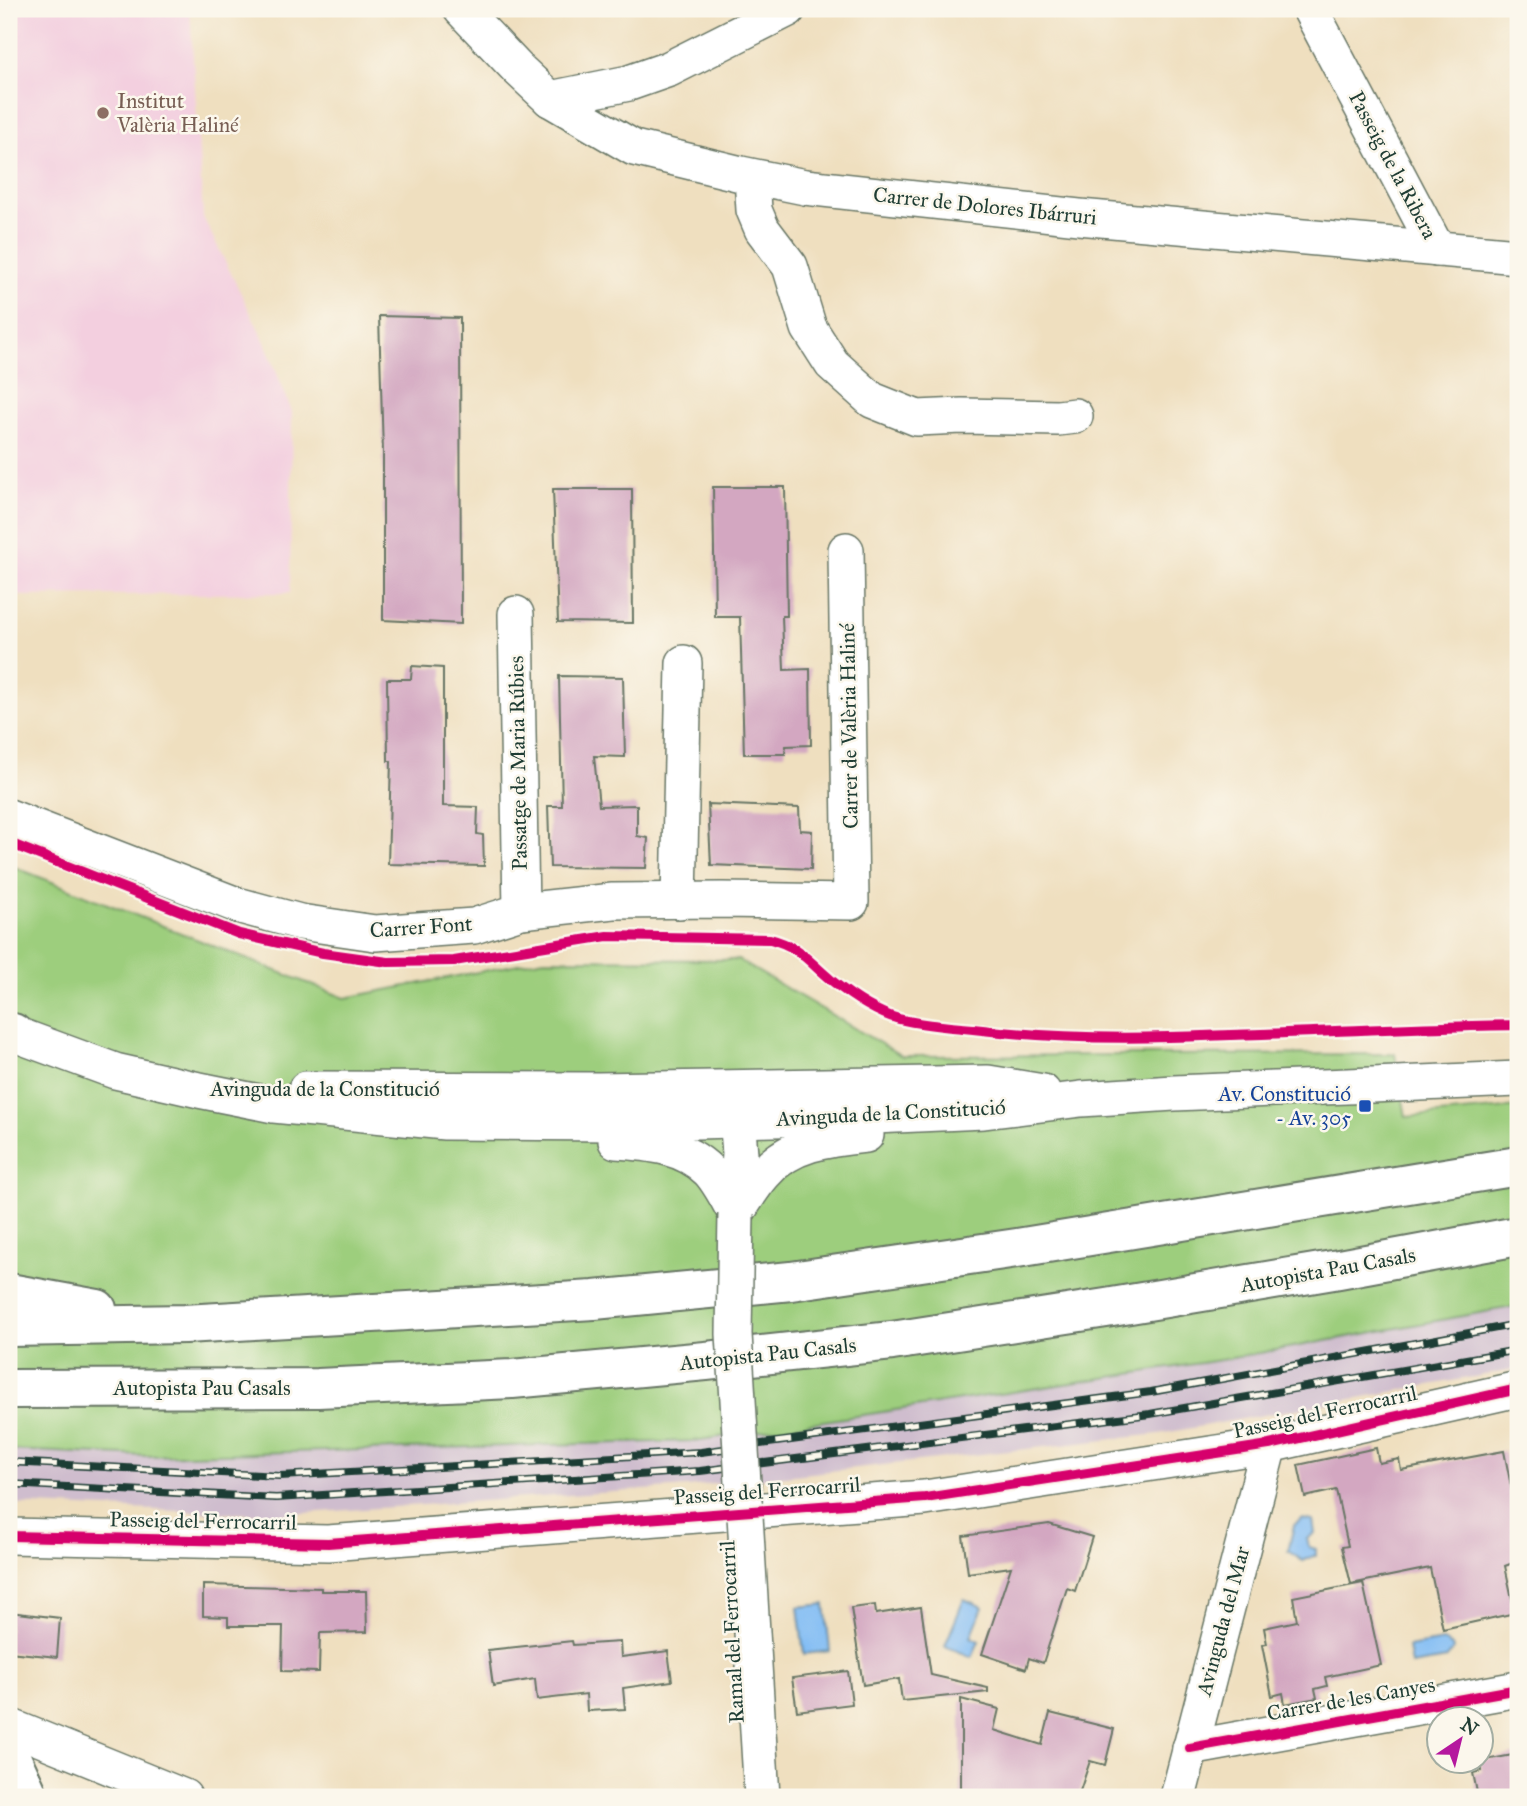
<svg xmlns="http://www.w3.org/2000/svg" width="1527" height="1806" viewBox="0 0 1527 1806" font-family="'IM FELL Great Primer',serif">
  <rect width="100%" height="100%" fill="#fbf7ec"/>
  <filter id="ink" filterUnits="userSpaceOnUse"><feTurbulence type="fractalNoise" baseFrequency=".0143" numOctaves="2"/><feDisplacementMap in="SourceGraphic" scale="14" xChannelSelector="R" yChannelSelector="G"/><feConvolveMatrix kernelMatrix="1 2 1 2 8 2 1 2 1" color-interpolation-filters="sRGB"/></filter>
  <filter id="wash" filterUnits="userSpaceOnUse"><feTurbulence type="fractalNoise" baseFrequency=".00686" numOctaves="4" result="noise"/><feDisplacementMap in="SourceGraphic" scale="28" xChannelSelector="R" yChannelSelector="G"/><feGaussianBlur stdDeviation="1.57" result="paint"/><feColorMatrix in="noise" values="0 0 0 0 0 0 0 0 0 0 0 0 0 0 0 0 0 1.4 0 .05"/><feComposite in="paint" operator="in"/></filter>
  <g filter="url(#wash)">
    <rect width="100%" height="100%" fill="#efdfbf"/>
    <path fill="#f3cfdf" d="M 9,9 L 190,9 L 203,217 L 265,342 L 292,412 L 290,593 L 9,596 Z"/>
    <path fill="#cfbdce" d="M 1518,1306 L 1518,1369 L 1159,1434 L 687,1487 L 276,1515 L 9,1504 L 9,1450 L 147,1456 L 1227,1359 Z"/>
    <path fill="#9dce7d" stroke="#5e8658" stroke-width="2" d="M 9,865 L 345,998 L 544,959 L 738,960 L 902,1056 L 1395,1054 L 1406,1117 L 1518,1107 L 1518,1306 L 1227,1359 L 694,1441 L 147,1456 L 9,1450 Z"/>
    <g fill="#83bdf4" stroke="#517d94" stroke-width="2">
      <path d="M 1302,1519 L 1313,1521 L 1315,1533 L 1307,1539 L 1309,1547 L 1316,1549 L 1316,1555 L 1303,1561 L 1288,1551 L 1294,1525 Z"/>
      <path d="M 964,1599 L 983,1607 L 971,1637 L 979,1641 L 972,1657 L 945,1646 Z"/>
      <path d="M 825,1604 L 830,1651 L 804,1654 L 798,1607 Z"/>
      <path d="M 1443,1641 L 1452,1646 L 1453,1650 L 1446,1659 L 1411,1665 L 1408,1647 Z"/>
    </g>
    <g id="blocks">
      <g fill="#d3a7c1">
        <path d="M 379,316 L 460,318 L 461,624 L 383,620 L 383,453 Z"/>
        <path d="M 713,487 L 785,487 L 787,616 L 782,616 L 784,670 L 810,669 L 811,745 L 786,746 L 785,754 L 744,754 L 740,617 L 715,617 Z"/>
        <path d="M 553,489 L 632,489 L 633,623 L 558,622 Z"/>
        <path d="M 412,666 L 443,668 L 443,806 L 478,807 L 477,834 L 483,835 L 484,866 L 388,864 L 391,761 L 388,761 L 387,679 L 411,679 Z"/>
        <path d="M 559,676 L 623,677 L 625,757 L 594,756 L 599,806 L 637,805 L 637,836 L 648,838 L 646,868 L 550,867 L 548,806 L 562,806 Z"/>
        <path d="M 708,804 L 799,808 L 800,830 L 812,831 L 811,869 L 711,865 Z"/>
        <path d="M 1376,1448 L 1379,1463 L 1399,1459 L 1401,1470 L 1504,1451 L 1518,1521 L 1518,1561 L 1505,1566 L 1515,1613 L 1443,1629 L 1430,1568 L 1351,1584 L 1342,1547 L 1348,1546 L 1336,1490 L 1305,1497 L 1298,1465 Z"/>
        <path d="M 1049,1524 L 1092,1537 L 1075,1591 L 1067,1588 L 1043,1663 L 1029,1658 L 1026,1669 L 982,1654 L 1011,1567 L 968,1573 L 963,1536 Z"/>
        <path d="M 1363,1583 L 1381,1665 L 1325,1677 L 1327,1686 L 1315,1689 L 1317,1698 L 1285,1704 L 1283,1693 L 1272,1696 L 1262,1645 L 1267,1644 L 1264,1628 L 1297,1621 L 1293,1597 Z"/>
        <path d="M 203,1585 L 321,1588 L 321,1591 L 366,1591 L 367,1632 L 320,1633 L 319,1672 L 282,1671 L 283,1626 L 228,1626 L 228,1617 L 203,1616 Z"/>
        <path d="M 875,1605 L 876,1614 L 921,1607 L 931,1675 L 988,1688 L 988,1692 L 902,1701 L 899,1679 L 863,1685 L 851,1608 Z"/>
        <path d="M 9,1612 L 60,1618 L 57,1657 L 9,1652 Z"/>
        <path d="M 572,1641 L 573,1645 L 620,1642 L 621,1657 L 668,1651 L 672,1681 L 623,1688 L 625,1709 L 587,1711 L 586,1694 L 537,1700 L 535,1679 L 493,1686 L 488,1650 Z"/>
        <path d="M 848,1671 L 852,1704 L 797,1711 L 792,1678 Z"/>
        <path d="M 961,1699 L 999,1709 L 994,1730 L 1042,1745 L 1050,1713 L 1114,1729 L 1105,1765 L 1090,1761 L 1078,1797 L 961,1797 Z"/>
        <path d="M 1518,1754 L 1518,1791 L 1512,1792 L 1513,1797 L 1478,1797 L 1473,1773 L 1482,1771 L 1480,1761 Z"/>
      </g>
    </g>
  </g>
  <g filter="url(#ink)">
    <use href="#blocks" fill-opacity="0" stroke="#687665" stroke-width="2"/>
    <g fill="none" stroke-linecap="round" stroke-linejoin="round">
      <defs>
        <g id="minor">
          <path d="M 461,9 L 518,69 L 550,99 L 629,83 L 669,69 L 788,9"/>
          <path d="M 1310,9 L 1437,249"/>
          <path d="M 550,99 L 634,148 L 741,174 L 805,187 L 1079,217 L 1518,256"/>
          <path d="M 752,177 L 754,210 L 762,229 L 790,266 L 809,328 L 832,364 L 872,400 L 917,418 L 962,416 L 1058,418 L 1075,416"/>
          <path d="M 516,614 L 521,911"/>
          <path d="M 9,817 L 237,905 L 300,922 L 375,933 L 474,926 L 521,911 L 613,901 L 722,900 L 851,902 L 846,550"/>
          <path d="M 679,901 L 684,663"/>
          <path d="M 9,1032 L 115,1071 L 199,1090 L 274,1105 L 445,1122 L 622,1123 L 853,1117 L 984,1111 L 1081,1099 L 1174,1093 L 1518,1079"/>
          <path d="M 306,1089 L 598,1090 L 988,1083 L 1043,1092"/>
          <path d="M 715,1109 L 738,1128 L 740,1154 L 736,1214"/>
          <path d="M 616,1141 C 650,1143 684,1146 709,1171 C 720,1183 728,1200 736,1214"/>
          <path d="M 736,1214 C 745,1200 754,1185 765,1173 C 790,1143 829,1139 866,1135"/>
          <path d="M 9,1536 L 328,1543 L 925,1498 L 1269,1445 L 1518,1389"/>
          <path d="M 9,1726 L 184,1797"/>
          <path d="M 1190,1748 L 1518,1689"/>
          <path d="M 1178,1797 L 1269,1445"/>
        </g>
        <g id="highway">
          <path d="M 9,1033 L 13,1033"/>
          <path d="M 9,1293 L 97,1309"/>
          <path d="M 9,1327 L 185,1324 L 594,1300 L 791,1281 L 1017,1248 L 1518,1166"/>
          <path d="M 9,1389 L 318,1388 L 512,1379 L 706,1361 L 892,1341 L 1106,1308 L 1339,1269 L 1518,1236"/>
          <path d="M 9,1753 L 29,1797"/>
        </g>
      </defs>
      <use href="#minor" stroke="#687665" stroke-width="38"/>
      <use href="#highway" stroke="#687665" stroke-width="42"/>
      <use href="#minor" stroke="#fff" stroke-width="35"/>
      <use href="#highway" stroke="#fff" stroke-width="38"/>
      <defs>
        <g id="rail">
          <path d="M 9,1462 L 280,1476 L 701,1452 L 1151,1392 L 1518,1324"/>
          <path d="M 9,1484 L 276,1498 L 700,1471 L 1150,1414 L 1518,1350"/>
        </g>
      </defs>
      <use href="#rail" stroke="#1f3d34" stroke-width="8"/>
      <use href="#rail" stroke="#fbf7ec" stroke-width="5" stroke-dasharray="16" stroke-linecap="butt"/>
      <defs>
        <path id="minor-bridge" d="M 736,1214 L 734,1334 L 762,1797"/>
      </defs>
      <use href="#minor-bridge" stroke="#687665" stroke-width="38" stroke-linecap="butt"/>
      <use href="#minor-bridge" stroke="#fff" stroke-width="35"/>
      <defs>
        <g id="cycleway">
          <path d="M 9,843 L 239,934 L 323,953 L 388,962 L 454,961 L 607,936 L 770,939 C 799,946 809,962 831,980 C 851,996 874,1012 899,1019 C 923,1025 948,1027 973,1029 C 1040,1037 1101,1039 1168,1037 C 1285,1034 1402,1027 1518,1025"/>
          <path d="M 9,1536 L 328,1543 L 925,1498 L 1269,1445 L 1518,1389"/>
          <path d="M 1190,1748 L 1518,1689"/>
        </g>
      </defs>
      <use href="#cycleway" stroke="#fbf7ec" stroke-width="15"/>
      <use href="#cycleway" stroke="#d6006c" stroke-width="10"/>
    </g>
  </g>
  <circle fill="#8d6e63" stroke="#fbf7ec" stroke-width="2.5" cx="103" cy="113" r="7"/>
  <rect fill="#1a4fb4" stroke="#fbf7ec" stroke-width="2.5" x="1358" y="1099" width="14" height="14" rx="3.5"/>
  <g text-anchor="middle" stroke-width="5" stroke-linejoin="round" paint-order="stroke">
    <g font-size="21" fill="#785e54" stroke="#fbf7ec" text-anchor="start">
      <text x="117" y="108">Institut<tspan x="117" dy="24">Valèria Haliné</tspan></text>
    </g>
    <g font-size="21" fill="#1f3d34" stroke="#fbf7ec">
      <text transform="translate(1393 165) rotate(62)" y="7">Passeig de la Ribera</text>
      <text transform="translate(985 206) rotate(6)" y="7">Carrer de Dolores Ibárruri</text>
      <text transform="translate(849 726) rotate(-91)" y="7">Carrer de Valèria Haliné</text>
      <text transform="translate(518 763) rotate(-91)" y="7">Passatge de Maria Rúbies</text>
      <text transform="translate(421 927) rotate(-4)" y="7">Carrer Font</text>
      <text x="325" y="1096">Avinguda de la Constitució</text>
      <text transform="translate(891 1113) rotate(-3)" y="7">Avinguda de la Constitució</text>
      <text transform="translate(1328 1270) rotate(-10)" y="7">Autopista Pau Casals</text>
      <text transform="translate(768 1354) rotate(-6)" y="7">Autopista Pau Casals</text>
      <text x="202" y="1395">Autopista Pau Casals</text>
      <text transform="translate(1325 1412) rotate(-12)" y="7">Passeig del Ferrocarril</text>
      <text transform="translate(767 1491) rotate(-4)" y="7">Passeig del Ferrocarril</text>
      <text transform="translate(203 1521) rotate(1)" y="7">Passeig del Ferrocarril</text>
      <text transform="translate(1223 1621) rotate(-75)" y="7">Avinguda del Mar</text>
      <text transform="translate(732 1632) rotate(-93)" y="7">Ramal del Ferrocarril</text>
      <text transform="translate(1351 1699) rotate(-10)" y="7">Carrer de les Canyes</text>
    </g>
    <g font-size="21" fill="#164399" stroke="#fbf7ec" text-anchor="end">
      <text x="1351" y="1101">Av. Constitució<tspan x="1351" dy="24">- Av. 305</tspan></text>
    </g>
  </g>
  <rect width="1527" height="1806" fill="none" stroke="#fbf7ec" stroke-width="35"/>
  <g transform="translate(1460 1740) rotate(35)"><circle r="33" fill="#fbf7ec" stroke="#a3ada2" stroke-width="2"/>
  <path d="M0-5L12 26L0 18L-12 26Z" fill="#b5179e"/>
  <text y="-10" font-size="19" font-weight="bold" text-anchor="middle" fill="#1f3d34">N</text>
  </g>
</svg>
